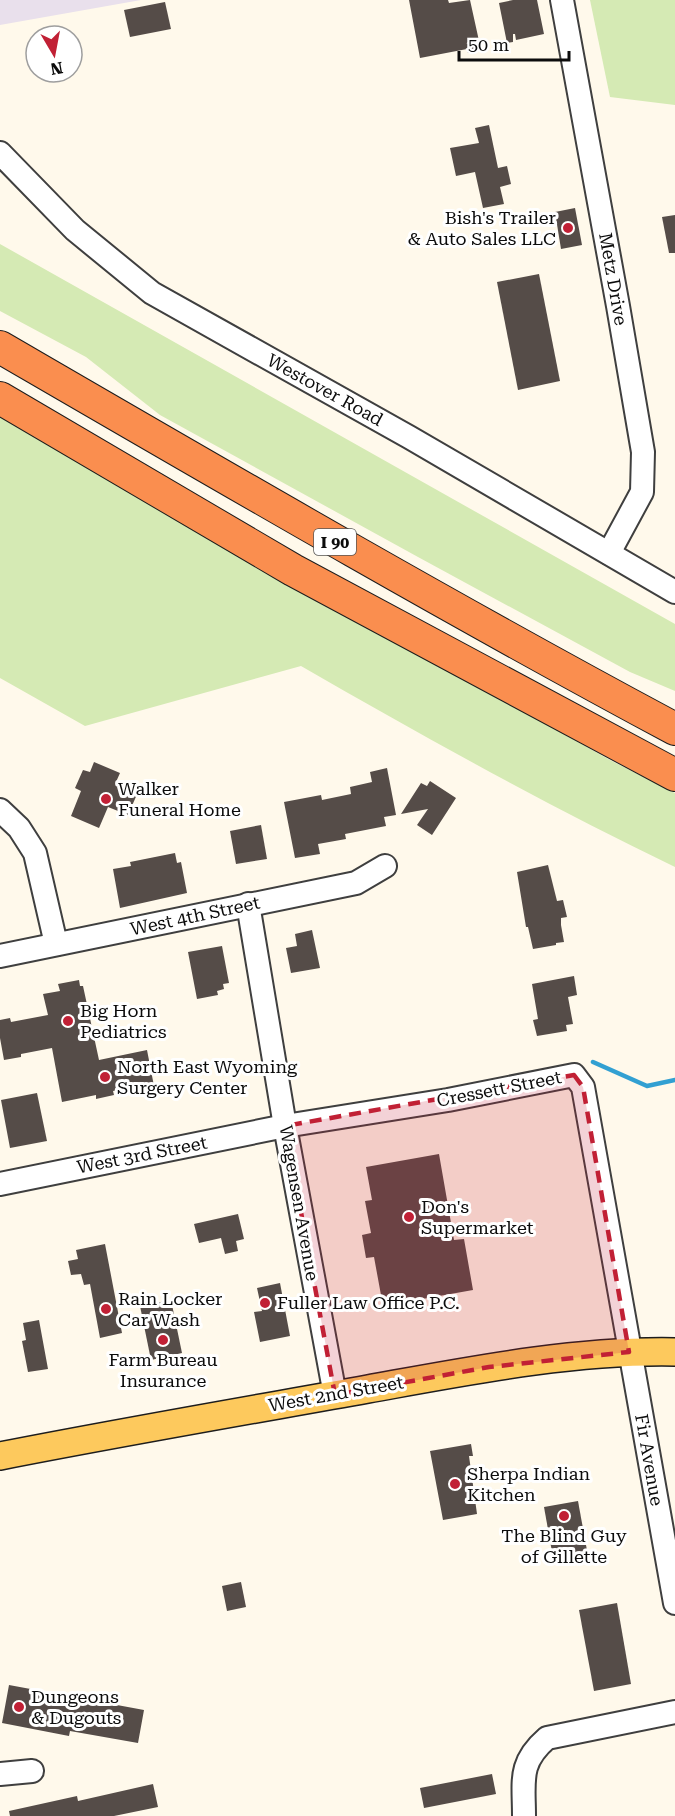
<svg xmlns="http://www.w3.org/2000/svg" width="675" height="1816" viewBox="0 0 675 1816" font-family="'Roboto Serif',serif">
  <rect width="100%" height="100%" fill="#fff9eb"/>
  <path fill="#e9e0ec" d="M 0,0 L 141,0 L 0,25 Z"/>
  <g fill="#d5eab4">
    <path d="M 590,0 L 675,0 L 675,105 L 610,97 Z"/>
    <path d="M 0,244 L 675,624 L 675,691 L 630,672 L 418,557 L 160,415 L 86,357 L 0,311 Z"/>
    <path d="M 0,417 L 610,760 L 675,793 L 675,867 C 547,805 424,737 301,666 L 85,726 L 0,678 Z"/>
  </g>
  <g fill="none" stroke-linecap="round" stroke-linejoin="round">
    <path stroke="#32a0d2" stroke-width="4.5" d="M 593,1062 L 647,1086 L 675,1080"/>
  </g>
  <g fill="#554c48">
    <path d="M 409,0 L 448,0 L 449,3 L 470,0 L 481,50 L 468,53 L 467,49 L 420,58 Z"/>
    <path d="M 513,0 L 537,0 L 544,34 L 516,40 L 515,34 L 513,34 L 513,42 L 507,43 L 499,3 Z"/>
    <path d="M 165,2 L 171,29 L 130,37 L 124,10 Z"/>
    <path d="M 489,125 L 498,168 L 507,166 L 511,184 L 500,187 L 504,204 L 483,208 L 475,172 L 456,176 L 450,148 L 479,143 L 475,128 Z"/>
    <path d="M 575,208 L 582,245 L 561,249 L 555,212 Z"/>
    <path d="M 675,215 L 675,253 L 669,253 L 662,217 Z"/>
    <path d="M 539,274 L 560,381 L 518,390 L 497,282 Z"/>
    <path d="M 94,762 L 120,773 L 116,782 L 138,792 L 128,815 L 108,807 L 99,828 L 71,816 L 81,791 L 75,788 L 83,770 L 90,772 Z"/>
    <path d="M 387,768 L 396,815 L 384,817 L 386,826 L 345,834 L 346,839 L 318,844 L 320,854 L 295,858 L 284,802 L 321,795 L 322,800 L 351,794 L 350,787 L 372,782 L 370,772 Z"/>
    <path d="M 430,781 L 456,798 L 432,835 L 417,825 L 428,809 L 401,814 L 421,783 L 427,786 Z"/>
    <path d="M 261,825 L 267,859 L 236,864 L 230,831 Z"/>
    <path d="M 175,853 L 177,863 L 181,862 L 187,893 L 120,908 L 113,869 L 131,866 L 130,862 Z"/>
    <path d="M 548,865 L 557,901 L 563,900 L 567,917 L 561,918 L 561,925 L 564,942 L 556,943 L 556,945 L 533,949 L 528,927 L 526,927 L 517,872 Z"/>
    <path d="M 312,930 L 320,968 L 291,973 L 286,948 L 297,946 L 295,934 Z"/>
    <path d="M 222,946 L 229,983 L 223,984 L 224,989 L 217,991 L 218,995 L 197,999 L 188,952 Z"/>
    <path d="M 574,976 L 577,995 L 568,997 L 573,1024 L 566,1025 L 567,1031 L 537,1036 L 533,1020 L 538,1019 L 532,984 Z"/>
    <path d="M 79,980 L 80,986 L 83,986 L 99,1060 L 147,1050 L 154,1086 L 138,1090 L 138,1086 L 113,1091 L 114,1095 L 96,1099 L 96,1095 L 62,1102 L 52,1048 L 21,1054 L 21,1057 L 4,1060 L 0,1038 L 0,1020 L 10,1018 L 11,1022 L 48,1015 L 43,994 L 60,991 L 58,984 Z"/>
    <path d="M 37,1093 L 47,1141 L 10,1148 L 1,1100 Z"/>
    <path d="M 439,1154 L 454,1240 L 464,1239 L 473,1290 L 383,1306 L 374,1257 L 366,1258 L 362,1235 L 371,1233 L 365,1201 L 372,1200 L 366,1167 Z"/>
    <path d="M 238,1214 L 244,1239 L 236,1241 L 238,1251 L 225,1254 L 221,1238 L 199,1243 L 194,1224 Z"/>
    <path d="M 105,1244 L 122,1333 L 100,1338 L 90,1284 L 84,1285 L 81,1274 L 71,1275 L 68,1261 L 78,1259 L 76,1250 Z"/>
    <path d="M 280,1283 L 290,1336 L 260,1342 L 254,1312 L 262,1311 L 257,1288 Z"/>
    <path d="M 171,1300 L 182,1353 L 151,1360 L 140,1306 Z"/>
    <path d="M 39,1320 L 48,1369 L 28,1372 L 22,1341 L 26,1340 L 23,1323 Z"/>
    <path d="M 471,1444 L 473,1456 L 469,1456 L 477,1514 L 443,1520 L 430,1451 Z"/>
    <path d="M 578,1501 L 588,1556 L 554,1563 L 544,1507 Z"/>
    <path d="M 241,1582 L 246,1607 L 227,1611 L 222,1586 Z"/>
    <path d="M 617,1603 L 631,1684 L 594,1691 L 579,1610 Z"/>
    <path d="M 9,1685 L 144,1710 L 138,1743 L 70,1731 L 69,1736 L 2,1723 Z"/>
    <path d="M 492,1774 L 496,1794 L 424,1808 L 420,1788 Z"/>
    <path d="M 153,1784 L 158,1807 L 114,1816 L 10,1816 L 9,1811 L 77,1796 L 78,1801 Z"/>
  </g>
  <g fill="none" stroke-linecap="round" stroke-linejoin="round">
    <defs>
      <g id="minor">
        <path d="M 562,0 L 618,306 L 643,452 L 642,492 L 609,553"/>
        <path d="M 0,153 L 75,230 L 152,293 L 409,437 L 675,592"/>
        <path d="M 0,810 L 19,828 L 35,853 L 56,944"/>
        <path d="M 248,904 L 285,1126 L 335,1395"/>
        <path d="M 0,956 L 356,883 L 385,866"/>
        <path d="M 0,1184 L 285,1126 L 448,1100 L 574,1075 L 583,1087 L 675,1603"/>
        <path d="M 0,1774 L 32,1771"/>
        <path d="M 524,1816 C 524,1781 518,1763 547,1738 L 675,1712"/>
      </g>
      <path id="major" d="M 0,1456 C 122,1432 245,1411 368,1389 C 468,1371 573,1350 675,1352"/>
      <g id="highway">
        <path d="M 0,347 C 224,477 447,607 675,729"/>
        <path d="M 0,398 L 293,570 L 675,775"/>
      </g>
    </defs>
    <use href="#minor" stroke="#3f3f3f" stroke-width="26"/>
    <use href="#major" stroke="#1d1d1d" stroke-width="30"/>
    <use href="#highway" stroke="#1d1d1d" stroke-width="34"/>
    <use href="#minor" stroke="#fff" stroke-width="22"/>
    <use href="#major" stroke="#fdc95d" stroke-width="27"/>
    <use href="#highway" stroke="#fa8e4f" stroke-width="32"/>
  </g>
  <path fill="#c12035" fill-opacity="0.2" stroke="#c12035" stroke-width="4.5" stroke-dasharray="12 8" stroke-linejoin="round" d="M 574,1075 L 583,1087 L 629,1352 L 489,1367 L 335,1395 L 285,1126 Z"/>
  <g fill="#c12035" stroke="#fff" stroke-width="2">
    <circle cx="568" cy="228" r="6"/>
    <circle cx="106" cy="799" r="6"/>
    <circle cx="68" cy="1021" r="6"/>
    <circle cx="105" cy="1077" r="6"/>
    <circle cx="409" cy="1217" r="6"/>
    <circle cx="265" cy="1303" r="6"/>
    <circle cx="106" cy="1309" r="6"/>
    <circle cx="163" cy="1340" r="6"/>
    <circle cx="455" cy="1484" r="6"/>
    <circle cx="564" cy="1516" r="6"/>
    <circle cx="19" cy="1707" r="6"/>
  </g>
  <g text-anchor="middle" stroke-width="6" stroke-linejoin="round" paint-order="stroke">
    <rect fill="#fff" stroke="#555" stroke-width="1.5" x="314" y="529" width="42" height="26" rx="4.5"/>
    <g font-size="16" font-weight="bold" fill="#0c0c0c">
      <text x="335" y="548">I 90</text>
    </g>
    <g font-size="18" fill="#0c0c0c" stroke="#fff" text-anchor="start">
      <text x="556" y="224" text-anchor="end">Bish's Trailer<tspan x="556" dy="21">&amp; Auto Sales LLC</tspan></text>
      <text x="118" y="795">Walker<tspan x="118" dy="21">Funeral Home</tspan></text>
      <text x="80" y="1017">Big Horn<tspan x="80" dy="21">Pediatrics</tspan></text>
      <text x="117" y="1073">North East Wyoming<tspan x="117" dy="21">Surgery Center</tspan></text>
      <text x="421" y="1213">Don's<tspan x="421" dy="21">Supermarket</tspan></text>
      <text x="118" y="1305">Rain Locker<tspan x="118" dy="21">Car Wash</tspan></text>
      <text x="277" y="1309">Fuller Law Office P.C.</text>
      <text x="163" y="1366" text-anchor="middle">Farm Bureau<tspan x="163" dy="21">Insurance</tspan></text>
      <text x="467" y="1480">Sherpa Indian<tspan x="467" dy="21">Kitchen</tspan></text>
      <text x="564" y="1542" text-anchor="middle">The Blind Guy<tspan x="564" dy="21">of Gillette</tspan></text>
      <text x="31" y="1703">Dungeons<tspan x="31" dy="21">&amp; Dugouts</tspan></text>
    </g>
    <g font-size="18" fill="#0c0c0c" stroke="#fff">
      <text transform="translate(613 279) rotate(80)" y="6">Metz Drive</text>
      <text transform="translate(325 390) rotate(29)" y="6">Westover Road</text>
      <text transform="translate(195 916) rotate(-12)" y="6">West 4th Street</text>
      <text transform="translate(499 1089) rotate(-11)" y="6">Cressett Street</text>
      <text transform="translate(142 1155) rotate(-11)" y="6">West 3rd Street</text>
      <text transform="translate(299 1203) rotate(80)" y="6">Wagensen Avenue</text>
      <text transform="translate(336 1394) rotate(-10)" y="6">West 2nd Street</text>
      <text transform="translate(649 1460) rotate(80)" y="6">Fir Avenue</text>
    </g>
  </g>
  <g transform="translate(54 54) rotate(170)"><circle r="28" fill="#ffffff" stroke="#9e9e9e" stroke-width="1.5"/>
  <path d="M0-4.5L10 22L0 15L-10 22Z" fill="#c12035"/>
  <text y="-9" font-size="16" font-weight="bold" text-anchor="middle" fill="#0c0c0c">N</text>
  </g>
  <path d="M459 51v9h110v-9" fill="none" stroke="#0c0c0c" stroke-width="3"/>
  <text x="468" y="51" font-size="18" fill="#0c0c0c" stroke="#ffffff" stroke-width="4.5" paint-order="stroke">50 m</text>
</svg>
